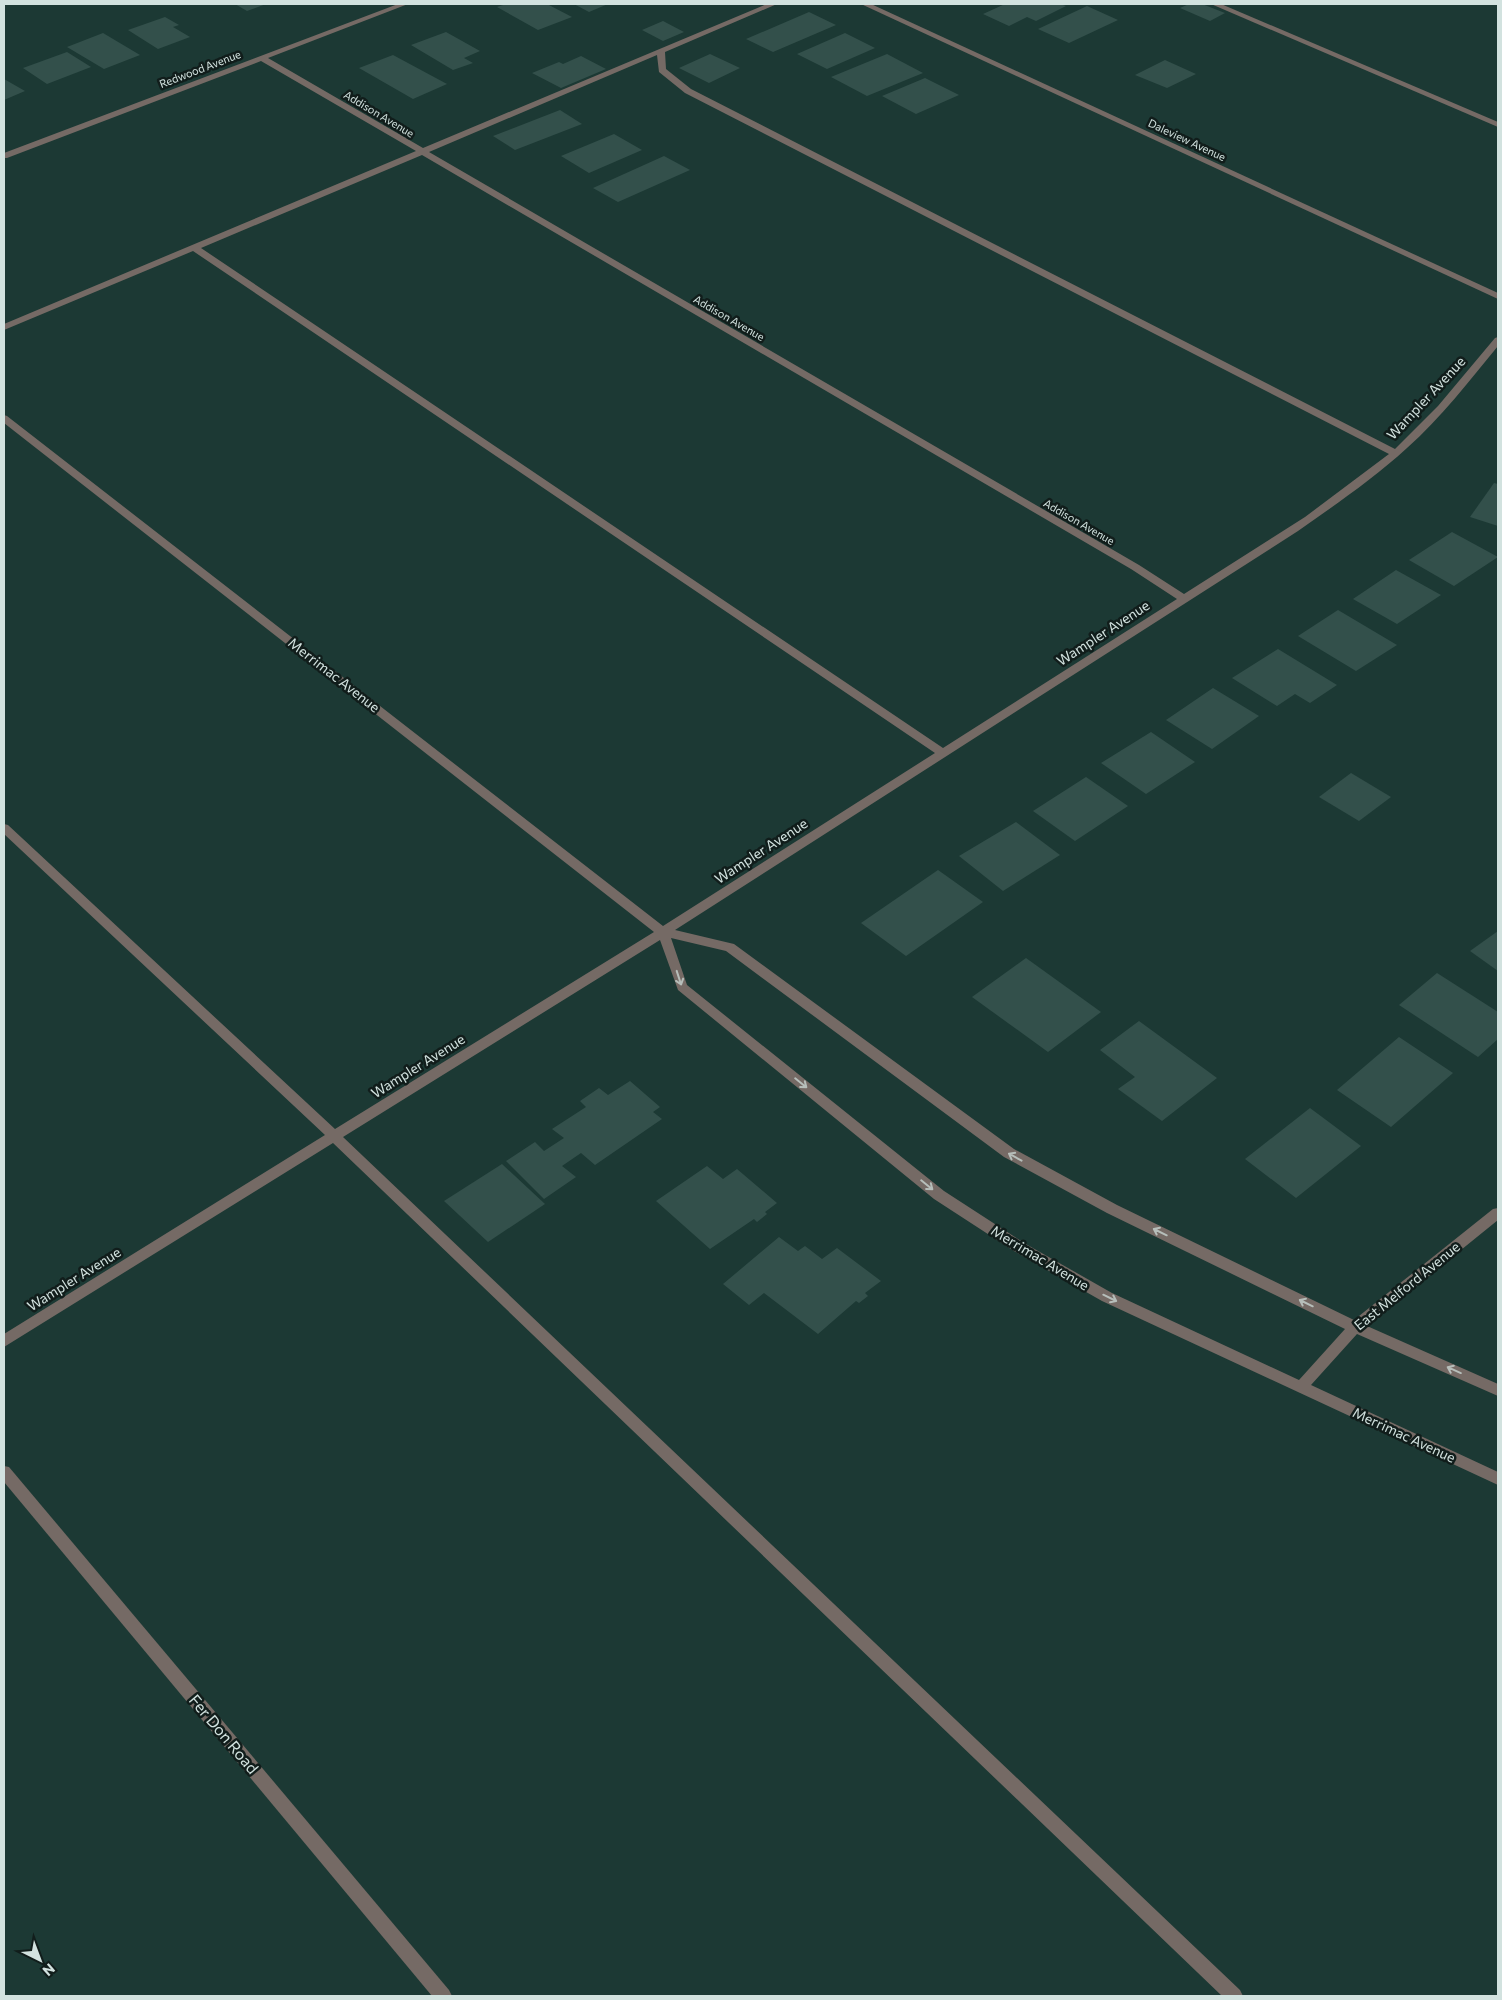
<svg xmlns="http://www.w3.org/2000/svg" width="1502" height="2000" viewBox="0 0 1502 2000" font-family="Commissioner,sans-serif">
  <rect width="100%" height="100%" fill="#1c3934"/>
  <g fill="#33504b">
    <path d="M 235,4 L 266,4 L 247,11 Z"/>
    <path d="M 506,4 L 547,4 L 572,17 L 538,30 L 497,7 Z"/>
    <path d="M 574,4 L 608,4 L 589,12 Z"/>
    <path d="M 1005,4 L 1060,4 L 1066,6 L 1036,21 L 1027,17 L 1009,26 L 983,14 Z"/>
    <path d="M 1189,4 L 1202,4 L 1225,13 L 1210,21 L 1180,8 Z"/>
    <path d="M 1087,6 L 1118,20 L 1069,43 L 1038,29 Z"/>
    <path d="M 809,12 L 836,25 L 773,52 L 746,39 Z"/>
    <path d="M 165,17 L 179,25 L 173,27 L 190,37 L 158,49 L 128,30 Z"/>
    <path d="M 663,21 L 684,32 L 663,41 L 642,30 Z"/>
    <path d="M 446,32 L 480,51 L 464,58 L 473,63 L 453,70 L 411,45 Z"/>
    <path d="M 103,33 L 140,55 L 104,69 L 67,47 Z"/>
    <path d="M 845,33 L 875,48 L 827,69 L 797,54 Z"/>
    <path d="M 67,52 L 91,67 L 47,84 L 23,68 Z"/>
    <path d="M 710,54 L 740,68 L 709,83 L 679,68 Z"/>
    <path d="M 887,54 L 923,73 L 867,96 L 831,77 Z"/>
    <path d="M 393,55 L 447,84 L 413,99 L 359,68 Z"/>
    <path d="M 581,56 L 606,69 L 561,88 L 532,73 L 559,62 L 563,64 Z"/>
    <path d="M 1165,60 L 1196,74 L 1167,88 L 1135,75 Z"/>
    <path d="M 925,78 L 959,95 L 916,114 L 882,96 Z"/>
    <path d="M 4,79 L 25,91 L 4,100 Z"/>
    <path d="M 560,110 L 582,124 L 515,150 L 493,136 Z"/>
    <path d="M 614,134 L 642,150 L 589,173 L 561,156 Z"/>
    <path d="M 664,156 L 690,170 L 618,202 L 593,188 Z"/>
    <path d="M 1494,483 L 1498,484 L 1498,526 L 1470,517 Z"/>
    <path d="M 1452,532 L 1498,557 L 1454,586 L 1409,560 Z"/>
    <path d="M 1396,570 L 1441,595 L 1397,624 L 1353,599 Z"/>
    <path d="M 1338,610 L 1397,645 L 1356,671 L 1298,636 Z"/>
    <path d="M 1278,649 L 1337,685 L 1310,703 L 1295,694 L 1277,706 L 1232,678 Z"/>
    <path d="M 1213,688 L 1259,716 L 1212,749 L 1166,720 Z"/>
    <path d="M 1151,732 L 1195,762 L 1146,794 L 1101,763 Z"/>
    <path d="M 1351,773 L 1391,797 L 1359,821 L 1319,797 Z"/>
    <path d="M 1086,777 L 1128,806 L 1075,841 L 1033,811 Z"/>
    <path d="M 1016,822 L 1060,855 L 1003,891 L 959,856 Z"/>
    <path d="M 938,870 L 983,902 L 906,956 L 861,923 Z"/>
    <path d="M 1498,931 L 1498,971 L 1470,951 Z"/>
    <path d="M 1026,958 L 1101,1012 L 1048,1052 L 972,997 Z"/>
    <path d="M 1437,973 L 1498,1012 L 1498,1039 L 1478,1057 L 1399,1005 Z"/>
    <path d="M 1139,1021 L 1217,1078 L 1162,1121 L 1118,1089 L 1135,1077 L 1100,1050 Z"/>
    <path d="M 1399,1037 L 1453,1073 L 1391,1127 L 1337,1090 Z"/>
    <path d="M 630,1081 L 660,1107 L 653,1112 L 662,1119 L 595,1165 L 581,1153 L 562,1166 L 576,1177 L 544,1199 L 506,1161 L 535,1142 L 544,1151 L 564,1138 L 552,1129 L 586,1107 L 580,1101 L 599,1088 L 608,1095 Z"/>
    <path d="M 1310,1108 L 1361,1146 L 1296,1198 L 1245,1159 Z"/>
    <path d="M 502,1164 L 545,1204 L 488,1242 L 444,1201 Z"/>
    <path d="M 707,1166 L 723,1179 L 737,1169 L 777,1203 L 765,1212 L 767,1214 L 757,1222 L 754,1219 L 710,1249 L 656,1201 Z"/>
    <path d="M 779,1237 L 798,1251 L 805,1246 L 822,1259 L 837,1248 L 881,1281 L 865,1293 L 868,1296 L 859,1303 L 856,1301 L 818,1334 L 764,1293 L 749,1305 L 723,1284 Z"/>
  </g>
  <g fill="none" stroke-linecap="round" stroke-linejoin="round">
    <g fill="#756a65" fill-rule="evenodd">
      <path d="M 398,4 L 408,4 L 268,58 L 423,148 L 767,4 L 777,4 L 665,52 L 666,69 L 691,89 L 1395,449 L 1438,406 L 1495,338 L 1498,337 L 1498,346 C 1469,381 1441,418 1407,448 C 1373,479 1335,505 1298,531 L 675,930 L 734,944 L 1014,1149 L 1117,1205 L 1354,1320 L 1493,1209 L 1498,1208 L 1498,1220 L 1367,1326 L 1498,1384 L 1498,1396 L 1357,1334 L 1311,1385 L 1498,1472 L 1498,1485 L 1102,1301 L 1014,1251 L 934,1199 L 678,990 L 660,940 L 343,1137 L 1240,1990 L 1243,1996 L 1222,1996 L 333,1143 L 4,1347 L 4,1334 L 325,1135 L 4,834 L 4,824 L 8,825 L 335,1129 L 654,932 L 4,423 L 4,415 L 7,416 L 663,926 L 935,753 L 193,251 L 4,330 L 4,324 L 416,151 L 261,61 L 7,158 L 4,158 L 4,153 ZM 657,55 L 659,72 L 685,93 L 1389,454 L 1305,517 L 1184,594 L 1139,565 L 429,152 ZM 422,155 L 1131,569 L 1177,599 L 943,748 L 201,248 ZM 671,938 L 726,951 L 1004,1157 L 1107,1213 L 1345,1329 L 1299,1380 L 1112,1293 L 1024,1243 L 944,1191 L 687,985 Z"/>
      <path d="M 861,4 L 871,4 L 1498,293 L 1498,299 Z"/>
      <path d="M 1211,4 L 1221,4 L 1498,122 L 1498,127 Z"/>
      <path d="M 4,1466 L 9,1467 L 449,1990 L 452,1996 L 432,1996 L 4,1482 Z"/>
    </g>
  </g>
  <defs><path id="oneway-shaft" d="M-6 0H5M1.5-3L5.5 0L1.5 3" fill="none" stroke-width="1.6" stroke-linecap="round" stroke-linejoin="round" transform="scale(1.25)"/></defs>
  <g stroke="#b6beba">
    <use href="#oneway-shaft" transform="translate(679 978) rotate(72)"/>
    <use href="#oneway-shaft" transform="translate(801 1083) rotate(39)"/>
    <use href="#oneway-shaft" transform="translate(1015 1157) rotate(-151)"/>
    <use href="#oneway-shaft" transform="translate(927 1185) rotate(39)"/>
    <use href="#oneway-shaft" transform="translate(1160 1232) rotate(-154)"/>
    <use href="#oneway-shaft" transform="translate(1110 1298) rotate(26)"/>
    <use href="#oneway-shaft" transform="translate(1306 1303) rotate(-154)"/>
    <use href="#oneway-shaft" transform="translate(1454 1370) rotate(-156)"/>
  </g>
  <g text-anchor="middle" stroke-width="5" stroke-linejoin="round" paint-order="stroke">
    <g font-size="11" fill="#d2e2df" stroke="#111d1b">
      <text transform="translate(200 69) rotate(-21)" y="4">Redwood Avenue</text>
      <text transform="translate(379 114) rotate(31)" y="4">Addison Avenue</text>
      <text transform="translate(1187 140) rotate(25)" y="4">Daleview Avenue</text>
      <text transform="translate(729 318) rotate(30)" y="4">Addison Avenue</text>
      <text transform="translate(1079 522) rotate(30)" y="4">Addison Avenue</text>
    </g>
    <g font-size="14" fill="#d2e2df" stroke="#111d1b">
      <text transform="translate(1426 398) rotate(-47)" y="5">Wampler Avenue</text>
      <text transform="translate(1103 633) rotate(-33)" y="5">Wampler Avenue</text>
      <text transform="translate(334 675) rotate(38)" y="5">Merrimac Avenue</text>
      <text transform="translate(761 851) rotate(-33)" y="5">Wampler Avenue</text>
      <text transform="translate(418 1066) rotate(-32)" y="5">Wampler Avenue</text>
      <text transform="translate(1040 1258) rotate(31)" y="5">Merrimac Avenue</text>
      <text transform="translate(74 1279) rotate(-32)" y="5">Wampler Avenue</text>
      <text transform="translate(1407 1286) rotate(-39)" y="5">East Melford Avenue</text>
      <text transform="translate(1404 1435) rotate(25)" y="5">Merrimac Avenue</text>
    </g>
    <g font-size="16" fill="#d2e2df" stroke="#111d1b">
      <text transform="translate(224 1734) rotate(50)" y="6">Fer Don Road</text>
    </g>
  </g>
  <rect width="1502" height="2000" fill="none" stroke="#d2e2df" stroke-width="10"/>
  <g transform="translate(40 1960) rotate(138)" stroke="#111d1b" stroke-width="4" paint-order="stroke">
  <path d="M0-4L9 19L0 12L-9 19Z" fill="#d2e2df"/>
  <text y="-8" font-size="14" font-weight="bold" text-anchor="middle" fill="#d2e2df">N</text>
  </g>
</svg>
